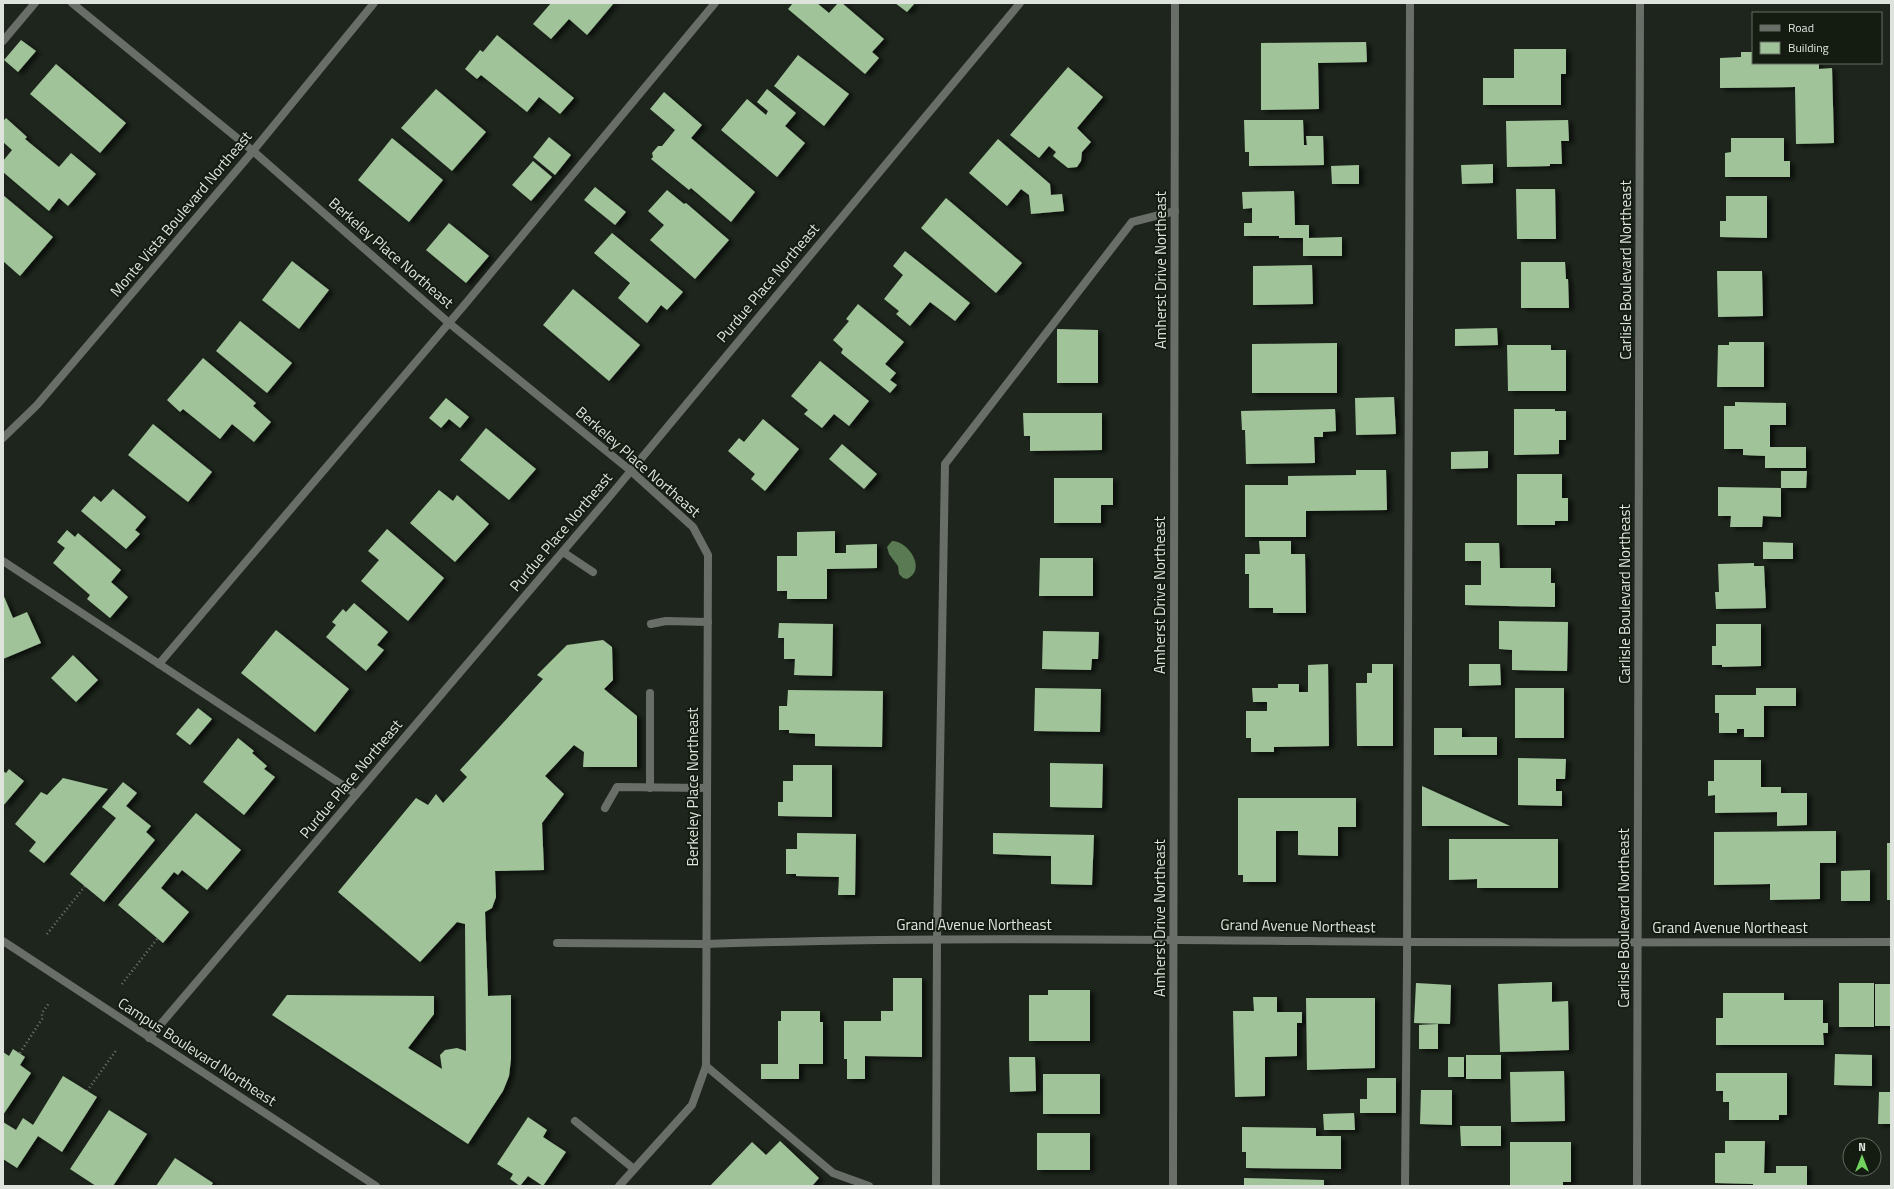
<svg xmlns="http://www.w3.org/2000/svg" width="1894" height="1189" viewBox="0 0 1894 1189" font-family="'Titillium Web',sans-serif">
  <defs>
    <filter id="shadow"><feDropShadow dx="4.5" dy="2.5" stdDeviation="2" flood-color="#0009"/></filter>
  </defs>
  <rect width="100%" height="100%" fill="#1d251c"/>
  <path fill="#597a52" d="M 892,541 C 909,541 927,570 907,579 L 903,578 L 899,574 L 898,566 L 889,554 L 887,547 Z"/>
  <g fill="#a0c399" filter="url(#shadow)">
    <path d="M 551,3 L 614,3 L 587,35 L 569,19 L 551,39 L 533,24 Z"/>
    <path d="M 793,3 L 817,3 L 829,13 L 838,3 L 842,3 L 884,39 L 872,52 L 879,58 L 865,74 L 788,9 Z"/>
    <path d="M 895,3 L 915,3 L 907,12 Z"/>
    <path d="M 497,35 L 574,98 L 560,114 L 539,97 L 527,112 L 481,75 L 477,79 L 465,69 L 480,50 L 483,52 Z"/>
    <path d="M 21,40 L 36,51 L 18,72 L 4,60 Z"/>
    <path d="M 1366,42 L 1367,62 L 1318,63 L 1319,109 L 1261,110 L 1261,43 Z"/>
    <path d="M 1514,49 L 1566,49 L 1566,74 L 1561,74 L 1561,105 L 1483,105 L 1483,78 L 1514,78 Z"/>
    <path d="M 1741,52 L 1753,52 L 1753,63 L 1816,63 L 1819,64 L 1819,69 L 1832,68 L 1834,143 L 1796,144 L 1795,87 L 1720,88 L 1720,58 L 1741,57 Z"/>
    <path d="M 798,55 L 849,94 L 824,126 L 774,86 Z"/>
    <path d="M 56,64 L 126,123 L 100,153 L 30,94 Z"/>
    <path d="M 1068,67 L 1103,97 L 1077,128 L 1091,142 L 1082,152 L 1081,161 L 1077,167 L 1068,168 L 1053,156 L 1056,152 L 1049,146 L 1039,158 L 1010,135 Z"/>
    <path d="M 436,89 L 486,132 L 452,171 L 401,128 Z"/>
    <path d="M 767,89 L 796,113 L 785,126 L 805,143 L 777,177 L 721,130 L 747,99 L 766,115 L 768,111 L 757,102 Z"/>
    <path d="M 664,92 L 702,125 L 691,138 L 755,192 L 731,222 L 691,188 L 689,190 L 651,159 L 653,157 L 652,153 L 658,146 L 662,146 L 675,130 L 650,109 Z"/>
    <path d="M 6,118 L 27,137 L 25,139 L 59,167 L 71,153 L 96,174 L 68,206 L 59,198 L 49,211 L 3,172 L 3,161 L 12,150 L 3,142 L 3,121 Z"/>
    <path d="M 1244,120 L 1303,120 L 1304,145 L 1307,145 L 1306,136 L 1323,136 L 1324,165 L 1249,166 L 1249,152 L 1245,152 Z"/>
    <path d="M 1568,120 L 1569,141 L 1561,141 L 1562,164 L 1550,164 L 1550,166 L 1507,167 L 1506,121 Z"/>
    <path d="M 549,137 L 571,155 L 555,175 L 533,157 Z"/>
    <path d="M 392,138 L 443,180 L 409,222 L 358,180 Z"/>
    <path d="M 1731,138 L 1784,138 L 1784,161 L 1790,161 L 1790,177 L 1725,177 L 1725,153 L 1731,152 Z"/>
    <path d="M 998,139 L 1050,184 L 1051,195 L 1062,194 L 1064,211 L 1031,214 L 1029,195 L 1021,189 L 1007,206 L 969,173 Z"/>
    <path d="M 533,161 L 552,177 L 531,201 L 512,185 Z"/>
    <path d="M 1493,164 L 1493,183 L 1462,184 L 1461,165 Z"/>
    <path d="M 1359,165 L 1359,184 L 1332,184 L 1331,166 Z"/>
    <path d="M 595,187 L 626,212 L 615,225 L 584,200 Z"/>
    <path d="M 1516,189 L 1555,189 L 1556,239 L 1517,239 Z"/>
    <path d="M 667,190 L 684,204 L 686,203 L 729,240 L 695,279 L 650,240 L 664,225 L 648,211 Z"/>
    <path d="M 1294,191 L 1295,225 L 1309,225 L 1309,238 L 1342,237 L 1342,256 L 1303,256 L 1303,238 L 1279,238 L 1279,236 L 1244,236 L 1244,223 L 1252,223 L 1252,208 L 1243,209 L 1242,192 Z"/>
    <path d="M 3,195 L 53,237 L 20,276 L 3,261 Z"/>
    <path d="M 1726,196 L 1767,196 L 1767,238 L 1720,237 L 1720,221 L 1726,221 Z"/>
    <path d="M 946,198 L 1022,263 L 996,293 L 921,228 Z"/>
    <path d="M 449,223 L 489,256 L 466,283 L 426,250 Z"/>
    <path d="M 612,233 L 683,292 L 667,310 L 661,305 L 647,323 L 618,298 L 630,283 L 594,253 Z"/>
    <path d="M 905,251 L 970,303 L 955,321 L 930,302 L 910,326 L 896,314 L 899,311 L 884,299 L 903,275 L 893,266 Z"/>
    <path d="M 292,261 L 329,290 L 299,329 L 262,300 Z"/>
    <path d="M 1521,262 L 1565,262 L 1566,279 L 1568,279 L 1569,308 L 1521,308 Z"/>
    <path d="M 1312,265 L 1313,304 L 1253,305 L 1253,266 Z"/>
    <path d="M 1717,271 L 1762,271 L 1763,316 L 1718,317 Z"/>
    <path d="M 573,289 L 640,345 L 609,381 L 543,325 Z"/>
    <path d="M 858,304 L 904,342 L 885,364 L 896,373 L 890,380 L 897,385 L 890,393 L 841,353 L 843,349 L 833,340 L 849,321 L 846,319 Z"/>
    <path d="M 240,321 L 292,363 L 267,393 L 216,351 Z"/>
    <path d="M 1497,328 L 1498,345 L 1455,346 L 1455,329 Z"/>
    <path d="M 1057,329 L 1098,330 L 1098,383 L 1057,383 Z"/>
    <path d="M 1729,342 L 1764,342 L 1764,387 L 1717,387 L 1718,345 L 1729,345 Z"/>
    <path d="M 1337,343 L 1337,393 L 1252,393 L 1252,344 Z"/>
    <path d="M 1507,345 L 1551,345 L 1551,350 L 1566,350 L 1566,391 L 1508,391 Z"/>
    <path d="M 203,358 L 256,403 L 253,406 L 271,422 L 254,442 L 232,424 L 220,439 L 183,409 L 180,412 L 167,400 Z"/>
    <path d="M 820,361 L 869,401 L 849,426 L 834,414 L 822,428 L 804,414 L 808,410 L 791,396 Z"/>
    <path d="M 1394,397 L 1396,434 L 1356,435 L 1355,398 Z"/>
    <path d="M 446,398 L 469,417 L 460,428 L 449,419 L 441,428 L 429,418 Z"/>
    <path d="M 1735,402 L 1786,403 L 1786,425 L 1770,425 L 1770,447 L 1806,447 L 1806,468 L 1765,468 L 1765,456 L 1743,455 L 1743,449 L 1724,449 L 1724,406 L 1735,406 Z"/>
    <path d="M 1335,409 L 1336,431 L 1323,432 L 1323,437 L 1314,437 L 1315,463 L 1246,464 L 1245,430 L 1242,430 L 1241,411 Z"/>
    <path d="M 1514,409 L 1555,409 L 1555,411 L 1566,411 L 1566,440 L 1559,440 L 1559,454 L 1514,455 Z"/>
    <path d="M 1023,413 L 1102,413 L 1102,450 L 1030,451 L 1030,436 L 1024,436 Z"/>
    <path d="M 763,419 L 799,449 L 765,491 L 751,479 L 755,474 L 728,451 L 739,438 L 744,442 Z"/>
    <path d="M 153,424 L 212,472 L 188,502 L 128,455 Z"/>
    <path d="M 486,428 L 536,469 L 509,500 L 460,460 Z"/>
    <path d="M 842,444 L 877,474 L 864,489 L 829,459 Z"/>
    <path d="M 1488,451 L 1488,468 L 1451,469 L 1451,452 Z"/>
    <path d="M 1356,470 L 1386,470 L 1387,510 L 1306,511 L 1306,537 L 1245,537 L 1245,485 L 1288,485 L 1288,476 L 1356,475 Z"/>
    <path d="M 1781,471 L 1807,471 L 1806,488 L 1781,488 Z"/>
    <path d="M 1517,474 L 1562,474 L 1562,498 L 1568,498 L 1568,521 L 1555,521 L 1555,525 L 1517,525 Z"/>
    <path d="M 1054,478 L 1113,478 L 1113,505 L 1101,505 L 1101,523 L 1054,523 Z"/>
    <path d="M 1718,487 L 1781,488 L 1781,517 L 1763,516 L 1762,527 L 1730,527 L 1731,516 L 1718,516 Z"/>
    <path d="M 113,489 L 146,517 L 135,530 L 140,534 L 126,549 L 81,511 L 94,496 L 101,502 Z"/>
    <path d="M 439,490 L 453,501 L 457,495 L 489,524 L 455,562 L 410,523 Z"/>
    <path d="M 387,529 L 444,578 L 408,621 L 361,581 L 379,560 L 368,551 Z"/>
    <path d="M 67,530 L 75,537 L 78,533 L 121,570 L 111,582 L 128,597 L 110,618 L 87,599 L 90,595 L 53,563 L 65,548 L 57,542 Z"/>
    <path d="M 835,531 L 835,553 L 846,553 L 846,545 L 877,544 L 877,568 L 827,569 L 827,599 L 787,599 L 787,591 L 777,591 L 777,556 L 797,556 L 797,532 Z"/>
    <path d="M 1259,541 L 1291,541 L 1291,554 L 1305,554 L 1306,613 L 1273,613 L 1273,608 L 1249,608 L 1249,574 L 1245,574 L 1245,554 L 1260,554 Z"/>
    <path d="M 1763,542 L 1793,543 L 1793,559 L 1763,559 Z"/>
    <path d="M 1465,543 L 1499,543 L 1500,568 L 1551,568 L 1551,583 L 1555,583 L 1555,607 L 1465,605 L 1465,585 L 1481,585 L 1481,561 L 1465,561 Z"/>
    <path d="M 1040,558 L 1093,558 L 1093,596 L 1039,596 Z"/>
    <path d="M 1754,563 L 1754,566 L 1764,566 L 1766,608 L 1716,609 L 1715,592 L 1719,592 L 1718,564 Z"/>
    <path d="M 3,594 L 13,618 L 27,612 L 41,643 L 3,659 Z"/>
    <path d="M 354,603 L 388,632 L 377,645 L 384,650 L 366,671 L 326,637 L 336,625 L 332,622 L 343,609 L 346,612 Z"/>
    <path d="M 1499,621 L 1568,622 L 1567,671 L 1512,670 L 1512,650 L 1499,649 Z"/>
    <path d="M 779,623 L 833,624 L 832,676 L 794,675 L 795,659 L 784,659 L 784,638 L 778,638 Z"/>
    <path d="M 1716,624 L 1761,624 L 1761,666 L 1722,667 L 1722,665 L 1712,665 L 1712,646 L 1716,646 Z"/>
    <path d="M 276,630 L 349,689 L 315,732 L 241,673 Z"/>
    <path d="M 1043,631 L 1099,632 L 1098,659 L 1092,659 L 1091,670 L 1042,669 Z"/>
    <path d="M 603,640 L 612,647 L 613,680 L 604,689 L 637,716 L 637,767 L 583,767 L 584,752 L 574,745 L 545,776 L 564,794 L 542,823 L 544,870 L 495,871 L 496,897 L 492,908 L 485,912 L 488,996 L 511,995 L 511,1059 L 509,1076 L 503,1091 L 468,1144 L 272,1015 L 287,995 L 434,996 L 434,1014 L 408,1048 L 442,1069 L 440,1055 L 445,1050 L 457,1048 L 466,1051 L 465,924 L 457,922 L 420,962 L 338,892 L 416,798 L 428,805 L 436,794 L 443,803 L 467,777 L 460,770 L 543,679 L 537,675 L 567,645 Z"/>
    <path d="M 73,655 L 98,680 L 76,702 L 51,678 Z"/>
    <path d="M 1328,664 L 1329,746 L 1274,747 L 1274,752 L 1251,752 L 1251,738 L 1246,738 L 1246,711 L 1267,711 L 1267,702 L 1253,702 L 1252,688 L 1278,688 L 1278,684 L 1299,684 L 1299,692 L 1308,692 L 1308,665 Z"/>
    <path d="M 1372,664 L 1393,664 L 1393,746 L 1357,746 L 1356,683 L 1367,683 L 1367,673 L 1372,673 Z"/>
    <path d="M 1469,664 L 1500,664 L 1501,685 L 1469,686 Z"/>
    <path d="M 1035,688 L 1101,689 L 1100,732 L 1034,731 Z"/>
    <rect x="1515" y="688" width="49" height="50"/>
    <path d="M 1756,688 L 1796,688 L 1796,706 L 1764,706 L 1764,737 L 1744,737 L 1744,729 L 1737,729 L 1737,733 L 1719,733 L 1719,713 L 1715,713 L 1715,695 L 1756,695 Z"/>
    <path d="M 788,690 L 883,691 L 882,747 L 815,746 L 815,734 L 789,733 L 789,730 L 779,730 L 779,706 L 787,706 Z"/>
    <path d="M 198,708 L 212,719 L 190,745 L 176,734 Z"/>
    <path d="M 1434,728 L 1462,728 L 1462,737 L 1497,737 L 1497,755 L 1434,755 Z"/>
    <path d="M 238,738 L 254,751 L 252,753 L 267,766 L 264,769 L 275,777 L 244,815 L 203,782 Z"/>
    <path d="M 1518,758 L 1566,759 L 1565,779 L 1556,779 L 1556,791 L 1562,791 L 1562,806 L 1518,805 Z"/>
    <path d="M 1714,760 L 1761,760 L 1761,787 L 1781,787 L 1781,793 L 1807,793 L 1807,825 L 1777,826 L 1777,812 L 1715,813 L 1715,795 L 1708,796 L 1708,781 L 1714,781 Z"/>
    <path d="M 1050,763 L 1103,764 L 1102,808 L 1050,807 Z"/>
    <path d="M 793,765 L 832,765 L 832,817 L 778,816 L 778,802 L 783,802 L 783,781 L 793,781 Z"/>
    <path d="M 9,769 L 24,781 L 3,806 L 3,771 L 6,773 Z"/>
    <path d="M 63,778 L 108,789 L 44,863 L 29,851 L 36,842 L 15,824 L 41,792 L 47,795 Z"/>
    <path d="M 123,782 L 137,793 L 126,806 L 151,826 L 146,832 L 155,840 L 104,902 L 70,874 L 116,818 L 102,807 Z"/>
    <path d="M 1422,786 L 1510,826 L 1422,826 Z"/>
    <path d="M 1238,798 L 1356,798 L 1356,827 L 1338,827 L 1338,856 L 1298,855 L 1298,831 L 1276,831 L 1276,882 L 1243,882 L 1243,875 L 1238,875 Z"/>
    <path d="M 196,813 L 241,850 L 207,890 L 182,870 L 178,875 L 174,872 L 161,888 L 189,912 L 163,943 L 118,905 Z"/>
    <path d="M 1836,831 L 1836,863 L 1820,863 L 1820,899 L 1770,900 L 1770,884 L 1714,885 L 1714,832 Z"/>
    <path d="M 797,833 L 856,834 L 855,895 L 838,895 L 839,877 L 796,876 L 796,874 L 786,874 L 786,849 L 797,849 Z"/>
    <path d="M 993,833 L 1094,835 L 1092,885 L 1051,884 L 1051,856 L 993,854 Z"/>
    <path d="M 1449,839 L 1558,839 L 1558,888 L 1477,888 L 1477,879 L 1449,880 Z"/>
    <rect x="1887" y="843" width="4" height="57"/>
    <path d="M 1870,870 L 1870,901 L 1841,901 L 1841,871 Z"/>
    <path d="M 893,978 L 922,978 L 922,1057 L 865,1056 L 865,1079 L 847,1079 L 847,1059 L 844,1059 L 844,1021 L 881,1021 L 881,1011 L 893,1011 Z"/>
    <path d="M 1552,982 L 1552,1002 L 1568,1001 L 1569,1050 L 1500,1052 L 1498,984 Z"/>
    <path d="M 1416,983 L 1451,985 L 1450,1024 L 1414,1023 Z"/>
    <rect x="1839" y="983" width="35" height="44"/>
    <rect x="1875" y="984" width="16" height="42"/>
    <path d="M 1048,990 L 1090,990 L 1090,1041 L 1029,1041 L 1029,995 L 1048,995 Z"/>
    <path d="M 1723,993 L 1784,993 L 1784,1000 L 1823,1000 L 1823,1023 L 1828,1023 L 1828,1033 L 1823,1033 L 1824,1045 L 1716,1045 L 1716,1018 L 1723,1018 Z"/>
    <path d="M 1253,997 L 1277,997 L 1277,1012 L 1302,1012 L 1302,1023 L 1297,1023 L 1297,1056 L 1265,1057 L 1265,1096 L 1235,1097 L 1233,1011 L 1254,1011 Z"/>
    <path d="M 1306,998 L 1375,998 L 1375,1068 L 1307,1070 Z"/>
    <path d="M 781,1011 L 820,1011 L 820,1022 L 823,1022 L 823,1064 L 799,1064 L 799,1079 L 761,1079 L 761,1064 L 778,1064 L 778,1021 L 781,1021 Z"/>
    <path d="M 1438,1024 L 1438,1049 L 1419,1049 L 1419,1025 Z"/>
    <path d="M 13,1049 L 25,1057 L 20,1065 L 31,1073 L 3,1115 L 3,1052 L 9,1056 Z"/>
    <path d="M 1835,1054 L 1872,1055 L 1872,1086 L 1834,1085 Z"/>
    <rect x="1466" y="1055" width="35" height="24"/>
    <path d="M 1009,1057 L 1035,1057 L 1036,1091 L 1010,1092 Z"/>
    <rect x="1448" y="1057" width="16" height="20"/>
    <path d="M 1564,1071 L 1565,1121 L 1511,1122 L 1510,1072 Z"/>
    <path d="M 1716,1073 L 1787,1073 L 1787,1115 L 1779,1115 L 1779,1120 L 1729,1120 L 1729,1102 L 1723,1102 L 1723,1091 L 1716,1091 Z"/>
    <rect x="1043" y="1074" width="57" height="40"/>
    <path d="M 63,1076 L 97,1097 L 62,1152 L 38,1136 L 17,1168 L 3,1159 L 3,1122 L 16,1130 L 23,1118 L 33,1125 Z"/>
    <path d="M 1367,1078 L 1396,1078 L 1396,1113 L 1360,1113 L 1360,1099 L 1367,1099 Z"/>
    <path d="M 1421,1090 L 1452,1090 L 1452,1125 L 1420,1124 Z"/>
    <path d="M 1879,1092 L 1891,1092 L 1891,1124 L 1878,1124 Z"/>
    <path d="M 109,1110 L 147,1134 L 113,1186 L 96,1186 L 70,1169 Z"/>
    <path d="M 1354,1113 L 1355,1130 L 1324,1130 L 1323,1114 Z"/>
    <path d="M 528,1117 L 547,1130 L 543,1137 L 566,1152 L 543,1186 L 528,1176 L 520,1186 L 510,1179 L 513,1174 L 497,1164 Z"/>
    <path d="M 1460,1126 L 1501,1126 L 1501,1146 L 1461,1146 Z"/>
    <path d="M 1242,1127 L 1316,1128 L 1316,1136 L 1341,1136 L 1341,1169 L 1246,1168 L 1246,1152 L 1242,1152 Z"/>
    <rect x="1037" y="1133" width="53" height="37"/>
    <path d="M 780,1141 L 819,1178 L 812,1186 L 710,1186 L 752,1142 L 766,1155 Z"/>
    <path d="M 1725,1141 L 1765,1141 L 1764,1173 L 1776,1173 L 1776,1166 L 1807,1166 L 1807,1186 L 1753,1186 L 1753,1184 L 1715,1183 L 1715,1153 L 1725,1153 Z"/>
    <path d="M 1510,1142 L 1571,1142 L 1571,1182 L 1563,1182 L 1563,1186 L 1510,1186 Z"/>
    <path d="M 175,1158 L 213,1183 L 211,1186 L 156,1186 Z"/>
    <path d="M 1244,1178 L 1324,1180 L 1324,1186 L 1244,1186 Z"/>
  </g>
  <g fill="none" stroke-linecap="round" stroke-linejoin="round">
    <g stroke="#747b73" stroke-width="2.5" stroke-dasharray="1 3" stroke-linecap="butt">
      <path d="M 47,934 L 85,886"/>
      <path d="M 122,984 L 157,939"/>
      <path d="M 20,1053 L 42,1019 L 42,1013 L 49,1003"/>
      <path d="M 87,1091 L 117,1049"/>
    </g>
    <g stroke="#696e69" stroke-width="8">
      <path d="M 3,41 L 35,3"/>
      <path d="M 563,552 L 593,572"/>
      <path d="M 3,561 L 356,794"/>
      <path d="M 651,624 L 666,621 L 708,622"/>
      <path d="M 159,664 L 466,303 L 715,3"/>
      <path d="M 650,788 L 650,693"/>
      <path d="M 605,808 L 617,787 L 706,788"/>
      <path d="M 557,943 L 705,944"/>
      <path d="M 706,1066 L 833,1173 L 869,1186"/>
      <path d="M 575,1121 L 634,1169"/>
      <path d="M 936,1186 L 937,939 L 945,464 L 1132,222 L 1175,211"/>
      <path d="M 1405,1186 L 1407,966 L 1410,3"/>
    </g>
    <g stroke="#696e69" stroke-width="8">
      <path d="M 72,3 L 253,151 L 449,323 L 631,471 L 693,527 L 708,555 L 706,1066 L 692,1105 L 619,1186"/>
      <path d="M 705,944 C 940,936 1174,940 1408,942 C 1569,943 1730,942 1891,942"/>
      <path d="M 149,1038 L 610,496 L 1020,3"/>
      <path d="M 1173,1186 L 1175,3"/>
    </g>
    <g stroke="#696e69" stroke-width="8">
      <path d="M 3,438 L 37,405 L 253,151 L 374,3"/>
      <path d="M 3,941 L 376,1186"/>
      <path d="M 1637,1186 L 1640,3"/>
    </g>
  </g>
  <g text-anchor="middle" stroke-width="4" stroke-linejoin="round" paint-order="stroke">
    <g font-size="15" fill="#dee4dd" stroke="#141c12">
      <text transform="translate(181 214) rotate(-50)" y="5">Monte Vista Boulevard Northeast</text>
      <text transform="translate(391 253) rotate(41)" y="5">Berkeley Place Northeast</text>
      <text transform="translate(1161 270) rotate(-90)" y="5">Amherst Drive Northeast</text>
      <text transform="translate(1626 270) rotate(-90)" y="5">Carlisle Boulevard Northeast</text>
      <text transform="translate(768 283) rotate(-50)" y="5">Purdue Place Northeast</text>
      <text transform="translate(638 462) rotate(41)" y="5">Berkeley Place Northeast</text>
      <text transform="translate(561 532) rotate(-50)" y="5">Purdue Place Northeast</text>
      <text transform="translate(1625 594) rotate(-90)" y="5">Carlisle Boulevard Northeast</text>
      <text transform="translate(1160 595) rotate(-90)" y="5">Amherst Drive Northeast</text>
      <text transform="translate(351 779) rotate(-50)" y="5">Purdue Place Northeast</text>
      <text transform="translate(693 787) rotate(-90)" y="5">Berkeley Place Northeast</text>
      <text transform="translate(1160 918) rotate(-90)" y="5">Amherst Drive Northeast</text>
      <text transform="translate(1624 918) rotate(-90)" y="5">Carlisle Boulevard Northeast</text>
      <text x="974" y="930">Grand Avenue Northeast</text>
      <text transform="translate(1298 926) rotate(1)" y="5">Grand Avenue Northeast</text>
      <text x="1730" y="933">Grand Avenue Northeast</text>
      <text transform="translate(197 1052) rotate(33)" y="5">Campus Boulevard Northeast</text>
    </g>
  </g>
  <rect width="1894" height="1189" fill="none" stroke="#dee4dd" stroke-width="8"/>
  <rect x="1752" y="12" width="130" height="52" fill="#141c12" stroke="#656c63"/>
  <rect x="1760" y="25" width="20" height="6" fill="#696e69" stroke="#656c63"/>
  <text x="1788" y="32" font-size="12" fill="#dee4dd">Road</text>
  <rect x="1760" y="42" width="20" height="12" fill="#a0c399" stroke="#656c63"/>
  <text x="1788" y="52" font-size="12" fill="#dee4dd">Building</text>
  <g transform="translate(1862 1157)"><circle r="19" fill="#141c12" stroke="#656c63"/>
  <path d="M0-3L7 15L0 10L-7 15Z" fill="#71d25e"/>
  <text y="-6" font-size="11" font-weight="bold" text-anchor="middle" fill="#dee4dd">N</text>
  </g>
</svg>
